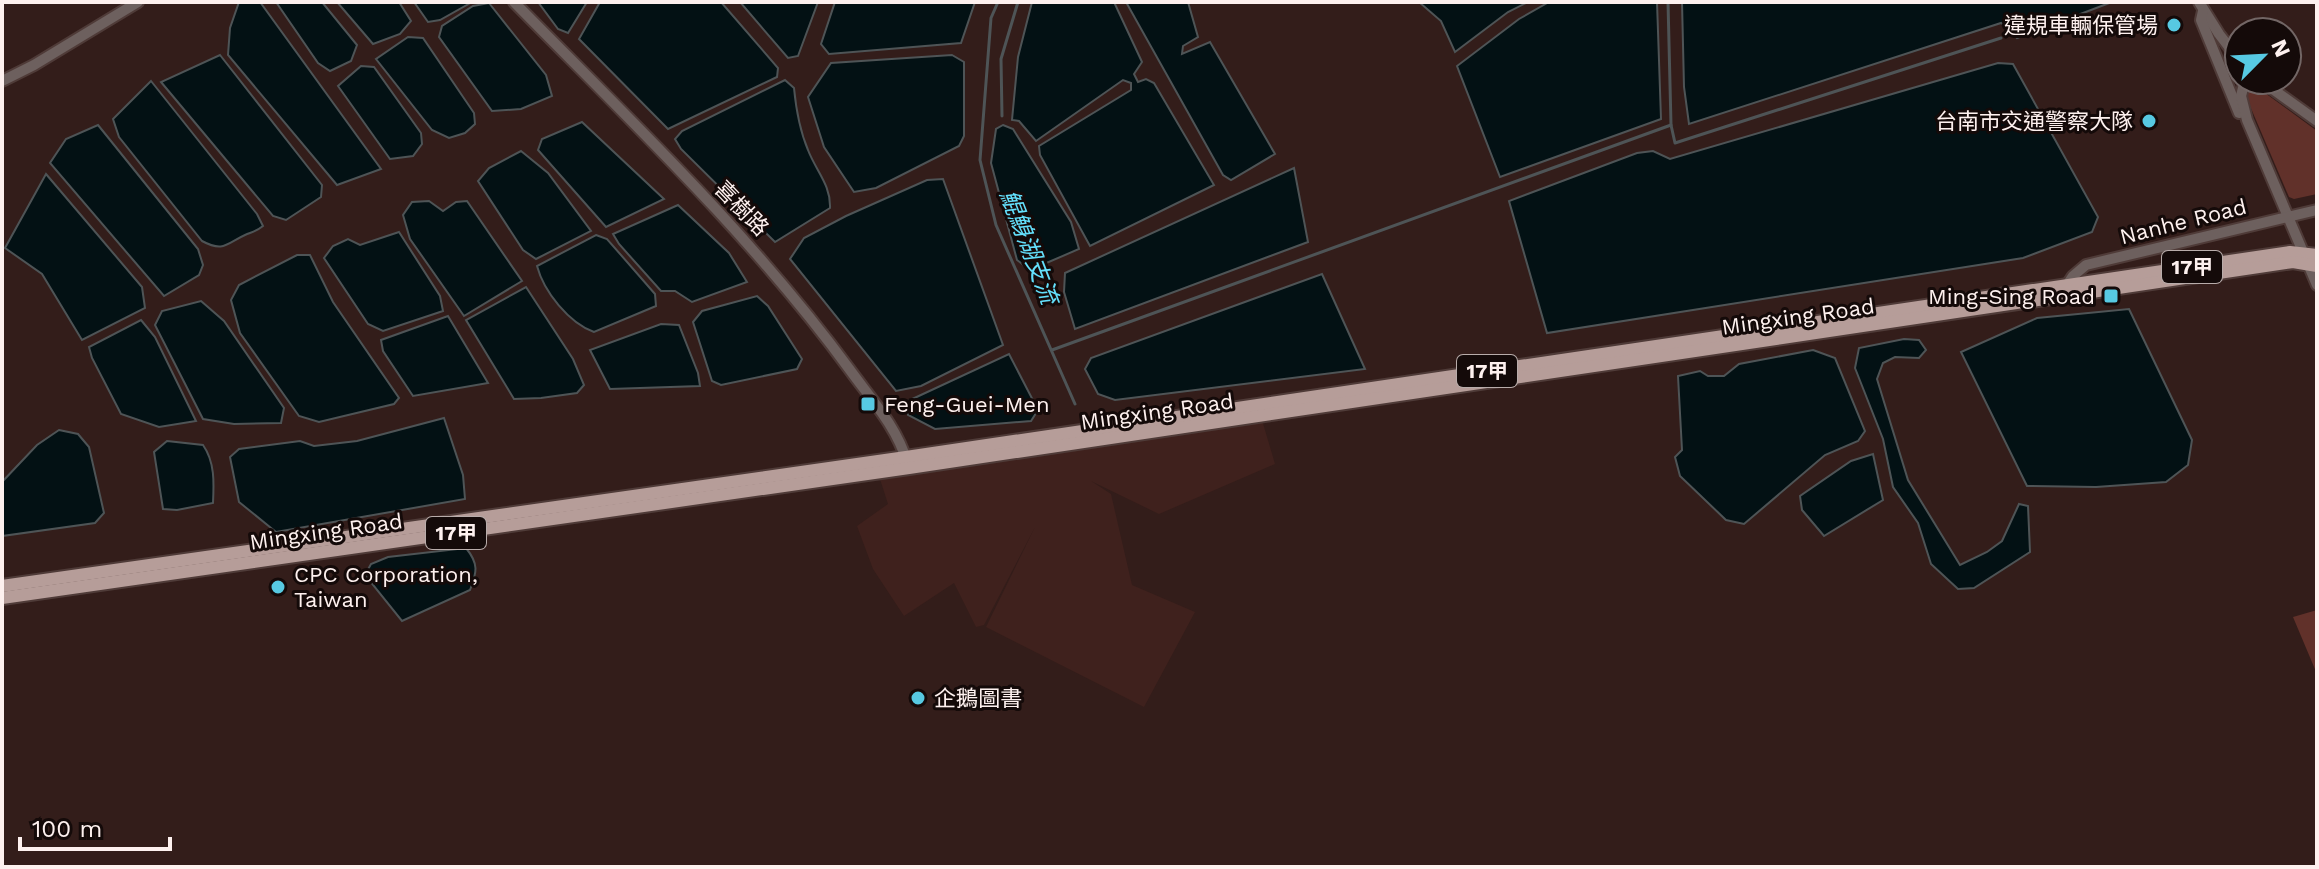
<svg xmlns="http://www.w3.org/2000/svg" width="2319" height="869" viewBox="0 0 2319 869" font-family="'Work Sans','Noto Sans TC',sans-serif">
  <rect width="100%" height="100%" fill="#331d1a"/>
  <path fill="#3f211d" d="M 1262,420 L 1275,464 L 1159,514 L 1091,481 L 1111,494 L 1132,585 L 1195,612 L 1144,707 L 986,627 L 1035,527 L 984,625 L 976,627 L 954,583 L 904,616 L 873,569 L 857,526 L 888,504 L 879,476 Z"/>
  <g fill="#61312a">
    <path d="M 2254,85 L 2317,131 L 2317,194 L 2294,199 L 2289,197 L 2244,92 Z"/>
    <path d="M 2317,610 L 2317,674 L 2293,617 Z"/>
  </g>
  <g fill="#031114" stroke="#4e5456" stroke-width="2">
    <path d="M 239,2 L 260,2 L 381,169 L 337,185 L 228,55 L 230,28 Z"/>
    <path d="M 276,2 L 322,2 L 357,45 L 351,61 L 330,71 L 318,63 Z"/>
    <path d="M 337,2 L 399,2 L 411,21 L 400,34 L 373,44 Z"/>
    <path d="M 414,2 L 472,2 L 440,20 L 428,22 Z"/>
    <path d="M 538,2 L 587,2 L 568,33 L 558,29 Z"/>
    <path d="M 600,2 L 721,2 L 778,68 L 777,77 L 668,129 L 579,39 Z"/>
    <path d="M 740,2 L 818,2 L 798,56 L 788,58 Z"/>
    <path d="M 835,2 L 975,2 L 961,43 L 829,54 L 821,44 Z"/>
    <path d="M 1032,2 L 1114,2 L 1142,62 L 1134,74 L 1138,82 L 1146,79 L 1154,83 L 1214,185 L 1090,246 L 1040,155 L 1039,146 L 1131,90 L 1131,83 L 1123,80 L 1036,141 L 1019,121 L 1012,120 L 1018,57 Z"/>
    <path d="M 1126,2 L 1188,2 L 1198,37 L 1183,46 L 1182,54 L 1210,42 L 1275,154 L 1231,180 L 1223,175 Z"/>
    <path d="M 1419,2 L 1528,2 L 1508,12 L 1455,52 L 1441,21 Z"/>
    <path d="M 1549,2 L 1657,2 L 1661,119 L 1500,177 L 1457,66 L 1519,19 Z"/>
    <path d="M 1682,2 L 2112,2 L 2017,38 L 2001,23 L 1689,124 L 1684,87 Z"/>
    <path d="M 489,3 L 546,75 L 552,96 L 521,109 L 492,111 L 439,37 L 442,26 L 473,6 Z"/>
    <path d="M 408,37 L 423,38 L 474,113 L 475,124 L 465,133 L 449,138 L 432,130 L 376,59 Z"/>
    <path d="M 220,55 L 322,185 L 321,197 L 286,220 L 273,216 L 161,82 Z"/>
    <path d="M 952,55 L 964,62 L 964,136 L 959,146 L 876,188 L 854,192 L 824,147 L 808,97 L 831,63 Z"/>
    <path d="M 1998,63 L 2013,64 L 2098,217 L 2092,232 L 2023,258 L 1547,333 L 1509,201 L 1637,153 L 1653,151 L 1670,159 Z"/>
    <path d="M 361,66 L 374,67 L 421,133 L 422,144 L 413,156 L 390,159 L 338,86 Z"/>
    <path d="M 785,80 L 794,88 C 796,109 800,131 808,150 C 816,171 831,185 830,208 L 775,242 L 681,149 L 675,139 L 682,131 Z"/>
    <path d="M 151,81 L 257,214 L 263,226 C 257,231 252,232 245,235 C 227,243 224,253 202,241 L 119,137 L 113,119 Z"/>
    <path d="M 582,122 L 664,199 L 606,227 L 538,150 L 542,139 Z"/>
    <path d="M 98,125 L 198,249 L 203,265 L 199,275 L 164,296 L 50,163 L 66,139 Z"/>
    <path d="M 1003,125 L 1013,129 L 1071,222 L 1079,249 L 1030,270 L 1017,260 L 991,163 L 996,129 Z"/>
    <path d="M 521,151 L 548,173 L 591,231 L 536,259 L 523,250 L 478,181 L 489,168 Z"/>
    <path d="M 1294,168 L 1308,242 L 1075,329 L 1064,292 L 1065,273 Z"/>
    <path d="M 46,174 L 142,287 L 145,308 L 82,340 L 42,274 L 5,248 Z"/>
    <path d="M 943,179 L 1003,345 L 921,386 L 896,391 L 790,259 L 804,238 L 846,216 L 927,180 Z"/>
    <path d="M 429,201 L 443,211 L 456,202 L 467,201 L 522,281 L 464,316 L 410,239 L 403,215 L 412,202 Z"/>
    <path d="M 678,205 L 729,253 L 747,282 L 692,302 L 675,291 L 661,291 L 619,244 L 613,234 Z"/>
    <path d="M 399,232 L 440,296 L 443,311 L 383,331 L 368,324 L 324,258 L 333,246 L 348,239 L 360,245 Z"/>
    <path d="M 596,235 L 607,239 L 655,294 L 656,306 L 594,332 C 569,323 544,292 537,266 Z"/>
    <path d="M 297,255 L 310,255 L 333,302 L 399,398 L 394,404 L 319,422 L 299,416 L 240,333 L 231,300 L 239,285 Z"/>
    <path d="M 1322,274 L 1365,369 L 1115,400 L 1098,394 L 1085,369 L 1091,358 Z"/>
    <path d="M 526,287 L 573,359 L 584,385 L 577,393 L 541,398 L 514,399 L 466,320 Z"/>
    <path d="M 757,296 L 768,306 L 802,359 L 797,369 L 721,385 L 712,381 L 693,322 L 702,311 Z"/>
    <path d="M 201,301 L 224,321 L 284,408 L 281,423 L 234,424 L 203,419 L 155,325 L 162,311 Z"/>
    <path d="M 2129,309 L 2192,440 L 2188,465 L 2166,482 L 2096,487 L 2027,486 L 1961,352 L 2037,318 Z"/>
    <path d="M 448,316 L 488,383 L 413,396 L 383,351 L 381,340 Z"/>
    <path d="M 141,320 L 155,337 L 196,421 L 159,427 L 121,414 L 92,358 L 89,347 Z"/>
    <path d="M 661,324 L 679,325 L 698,373 L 700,386 L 610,389 L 590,350 Z"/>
    <path d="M 1904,339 L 1919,340 L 1926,350 L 1919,358 L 1895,357 L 1883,363 L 1877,379 L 1908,480 L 1960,565 L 1987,552 L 2002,541 L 2019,504 L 2028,506 L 2030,552 L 1974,588 L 1958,589 L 1931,564 L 1918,523 L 1893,487 L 1883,439 L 1855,368 L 1859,348 Z"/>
    <path d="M 1813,350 L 1835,358 L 1865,431 L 1858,441 L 1825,455 L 1744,524 L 1726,520 L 1680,476 L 1675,457 L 1682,450 L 1678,376 L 1700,371 L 1708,376 L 1724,376 L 1739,364 Z"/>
    <path d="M 1009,354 L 1038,410 L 1031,421 L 935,429 L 908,415 L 908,401 Z"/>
    <path d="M 444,418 L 463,475 L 465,499 L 276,532 L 239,502 L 230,457 L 239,449 L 300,441 L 314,446 L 357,441 Z"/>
    <path d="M 59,430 L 78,434 L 89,447 L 104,513 L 95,523 L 2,536 L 2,482 L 37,445 Z"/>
    <path d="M 167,441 L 203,445 C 215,462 214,483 213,503 L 177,510 L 163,509 L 154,452 Z"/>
    <path d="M 1873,454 L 1883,500 L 1824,536 L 1802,510 L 1800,496 L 1851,461 Z"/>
    <path d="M 466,548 C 479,564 477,572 470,590 L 402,621 L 365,575 L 371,564 L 388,557 Z"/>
  </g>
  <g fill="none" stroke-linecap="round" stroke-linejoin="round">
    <g stroke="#4e5456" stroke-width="3">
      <path d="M 998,2 L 991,18 L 980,160 L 996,225 L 1075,404"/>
      <path d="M 1668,2 L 1671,125 L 1675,143 L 2001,38"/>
      <path d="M 1002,116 L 1001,59 L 1018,2"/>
      <path d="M 1052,350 L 1671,125"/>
    </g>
    <defs>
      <g id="minor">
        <path d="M 514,2 C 630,120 752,236 850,370 C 871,399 897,427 907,462"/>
        <path d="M 2199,2 L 2219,34 L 2239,60"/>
        <path d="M 2203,11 L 2201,20 L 2239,113"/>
        <path d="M 2245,80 L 2241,96 L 2247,120 L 2317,285"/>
        <path d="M 2260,80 L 2317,121"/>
        <path d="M 2,81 L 34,65 L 138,2"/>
        <path d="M 2067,285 L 2073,276 L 2086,265 L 2317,210"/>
      </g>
      <g id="major">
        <path d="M 2,586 L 906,457 L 2290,252 L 2317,255"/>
        <path d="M 2,598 L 909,468 L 2293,262 L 2317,266"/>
      </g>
    </defs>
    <use href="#minor" stroke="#4f3b38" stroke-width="14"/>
    <use href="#major" stroke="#4f3b38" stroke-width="16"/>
    <use href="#minor" stroke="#6d605e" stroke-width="10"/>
    <use href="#major" stroke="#b69d99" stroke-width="12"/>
  </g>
  <g fill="#57c9e2" stroke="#140a09" stroke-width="3">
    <circle cx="2174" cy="25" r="8"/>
    <circle cx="2149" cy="121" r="8"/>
    <rect x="2103" y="288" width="16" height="16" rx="4"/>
    <rect x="860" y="396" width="16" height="16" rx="4"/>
    <circle cx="278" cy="587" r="8"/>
    <circle cx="918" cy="698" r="8"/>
  </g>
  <g text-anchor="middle" stroke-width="6" stroke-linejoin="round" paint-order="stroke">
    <g fill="#140a09" stroke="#b8acaa" stroke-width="2">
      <rect x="2162" y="251" width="60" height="32" rx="6"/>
      <rect x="1457" y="355" width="60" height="32" rx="6"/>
      <rect x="426" y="517" width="60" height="32" rx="6"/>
    </g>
    <g font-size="20" font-weight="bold" fill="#fef1ef">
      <text x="2192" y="274">17甲</text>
      <text x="1487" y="378">17甲</text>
      <text x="456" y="540">17甲</text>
    </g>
    <g font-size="22" fill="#fef1ef" stroke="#140a09" text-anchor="end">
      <text x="2158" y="33">違規車輛保管場</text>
      <text x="2133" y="129">台南市交通警察大隊</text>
      <text x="2095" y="304">Ming-Sing Road</text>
      <text x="884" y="412" text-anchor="start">Feng-Guei-Men</text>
      <text x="294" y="582" text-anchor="start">CPC Corporation,<tspan x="294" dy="25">Taiwan</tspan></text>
      <text x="934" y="706" text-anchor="start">企鵝圖書</text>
    </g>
    <g font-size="22" fill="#fef1ef" stroke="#140a09">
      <text transform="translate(742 208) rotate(46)" y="8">喜樹路</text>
      <text transform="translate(2183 221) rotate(-14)" y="8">Nanhe Road</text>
      <text transform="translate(1798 316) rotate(-8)" y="8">Mingxing Road</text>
      <text transform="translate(1157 411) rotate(-8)" y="8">Mingxing Road</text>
      <text transform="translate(326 531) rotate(-8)" y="8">Mingxing Road</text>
    </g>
    <g font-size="24" font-style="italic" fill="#64e0fc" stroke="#140a09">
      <text transform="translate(1029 247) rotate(69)" y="8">鯤鯓湖支流</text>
    </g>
  </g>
  <rect width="2319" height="869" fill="none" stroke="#fef1ef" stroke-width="8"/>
  <g transform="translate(2263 56) rotate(66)"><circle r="38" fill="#140a09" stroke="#726665" stroke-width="2"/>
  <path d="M0-6L14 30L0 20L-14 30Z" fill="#57c9e2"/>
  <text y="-12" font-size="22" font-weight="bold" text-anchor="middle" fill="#fef1ef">N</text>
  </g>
  <path d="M20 837v12h150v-12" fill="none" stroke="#fef1ef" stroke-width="4"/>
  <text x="32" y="837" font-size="24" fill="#fef1ef" stroke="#140a09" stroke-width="6" paint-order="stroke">100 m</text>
</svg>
